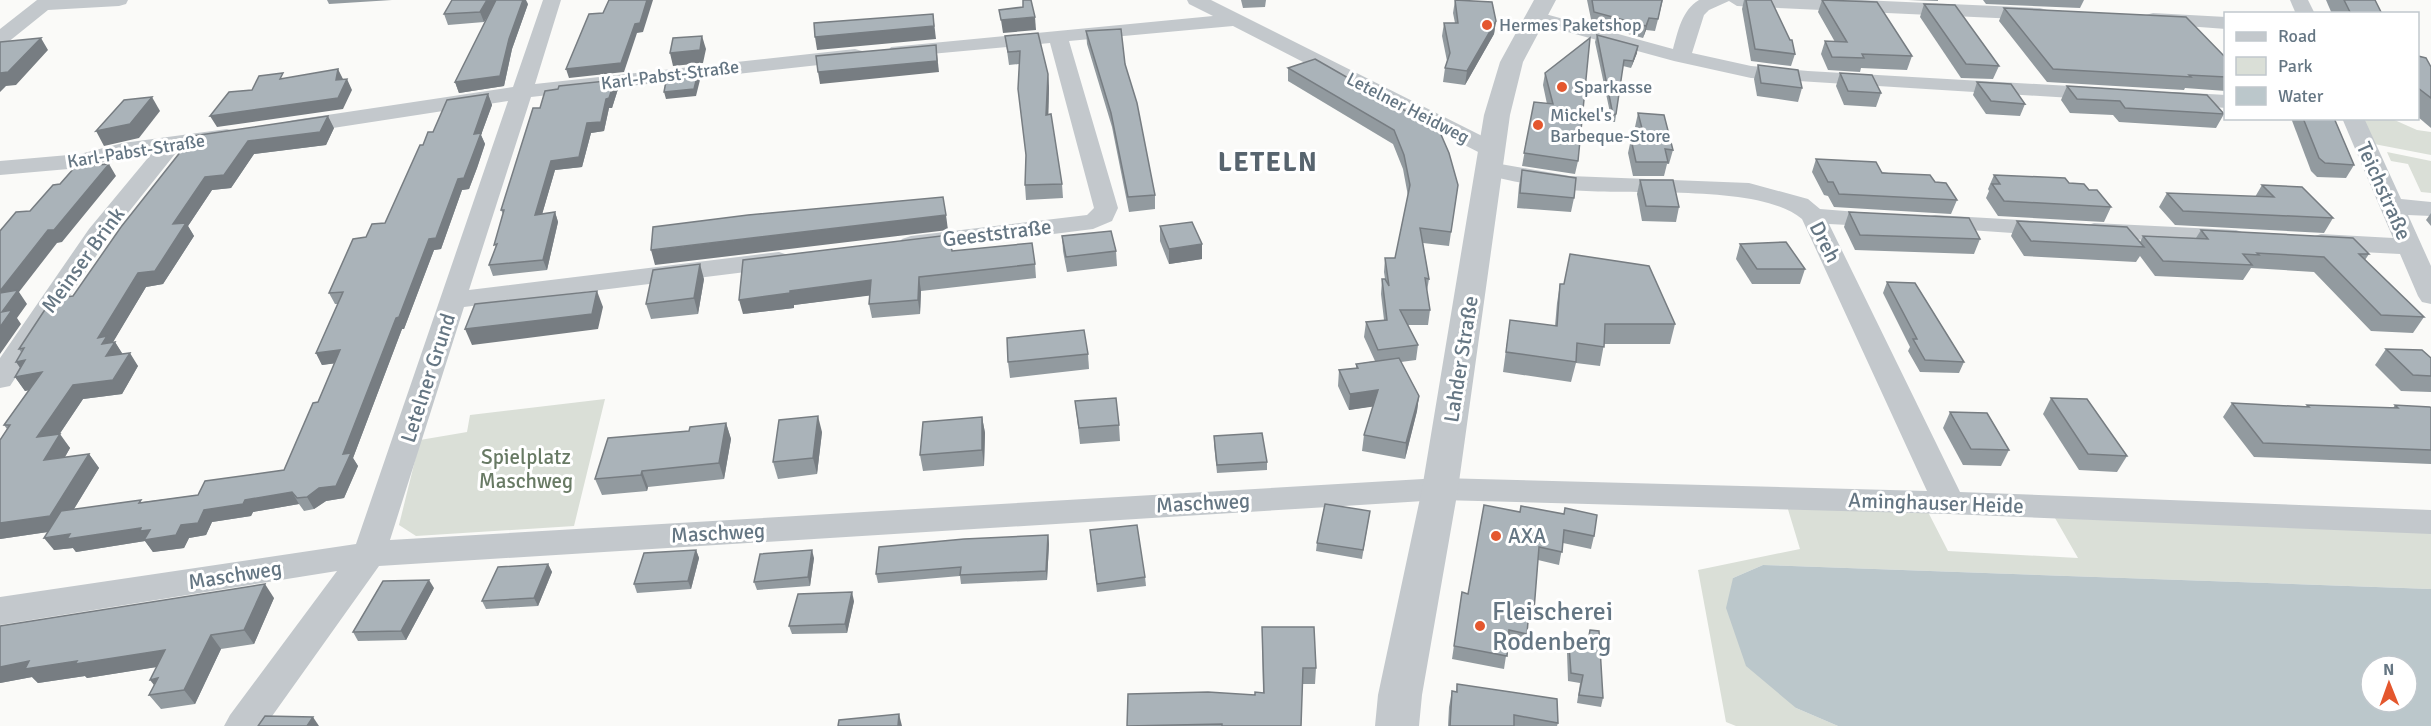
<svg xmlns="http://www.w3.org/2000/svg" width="2431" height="726" viewBox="0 0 2431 726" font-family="Signika,sans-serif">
  <rect width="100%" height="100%" fill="#fafaf8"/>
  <g fill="#dadfd7">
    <path d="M 2390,118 L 2417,130 L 2431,132 L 2431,155 L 2374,144 L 2362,119 Z"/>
    <path d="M 2387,152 L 2431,161 L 2431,193 L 2421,192 L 2408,164 L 2391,161 Z"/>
    <path d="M 605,399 L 574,526 L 416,536 L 399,525 L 420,440 L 467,432 L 470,415 Z"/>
    <path d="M 1787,506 L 1927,510 L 1948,551 L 2078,558 L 2055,518 L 2431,531 L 2431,589 L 1763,565 L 1733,578 L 1796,708 L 1838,726 L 1736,726 L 1726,722 L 1698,570 L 1800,549 Z"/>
  </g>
  <path fill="#bbc7cb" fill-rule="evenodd" d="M 1763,565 L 2431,589 L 2431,726 L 1838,726 L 1796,708 L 1746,666 L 1726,608 L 1733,578 ZM 2371,666 L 2407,666 L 2407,702 L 2371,702 Z"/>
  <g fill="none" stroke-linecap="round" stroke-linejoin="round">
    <g fill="#c3c8cc" fill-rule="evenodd">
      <path d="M 37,0 L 128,0 L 126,4 L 119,6 L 48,10 L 7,43 L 0,45 L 0,29 Z"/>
      <path d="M 543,0 L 561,0 L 535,84 L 855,49 L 862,51 L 865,55 L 862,59 L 855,61 L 531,97 L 469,290 L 779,252 L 788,255 L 792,260 L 788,265 L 779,268 L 464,307 L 390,540 L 1440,478 L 1927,491 L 1802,219 C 1760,183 1629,196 1571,190 C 1541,187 1510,181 1481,174 L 1477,169 L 1481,164 L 1489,162 L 1570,176 L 1749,183 L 1808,199 L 1820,209 L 1895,215 L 1898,220 L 1895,225 L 1886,227 L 1829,224 L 1960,492 L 2431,510 L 2431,534 L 1949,514 L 1440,500 L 379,566 L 265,726 L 224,726 L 230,715 L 337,571 L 0,625 L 0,597 L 356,544 L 508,101 L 294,134 L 286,132 L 283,127 L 286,122 L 294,120 L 513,87 Z"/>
      <path d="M 1187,0 L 1211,0 L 1500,145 L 1503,150 L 1500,155 L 1492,157 L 1484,155 L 1233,26 L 1069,41 L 1118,208 L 1112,221 L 1093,229 L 911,252 L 902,249 L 898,244 L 902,239 L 911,236 L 1087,215 L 1094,208 L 1050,43 L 898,57 L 891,55 L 888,51 L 891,47 L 1213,16 L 1189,4 Z"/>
      <path d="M 1699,0 L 1861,0 L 2040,8 L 2047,10 L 2050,14 L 2047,18 L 2040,20 L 1737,6 L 1729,1 L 1709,10 L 1704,15 L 1692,53 L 1751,66 L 1808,71 L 2104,88 L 2112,89 L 2115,94 L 2112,99 L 2104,100 L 1751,78 L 1674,61 L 1531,22 L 1528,18 L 1531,14 L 1538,12 L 1673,49 C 1678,31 1682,10 1699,0 Z"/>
      <path d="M 2290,0 L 2308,0 L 2315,14 L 2296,14 Z"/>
      <path d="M 2153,13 L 2226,17 L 2226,29 L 2146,23 L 2143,19 L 2146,15 Z"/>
      <path d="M 2174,92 L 2226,95 L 2226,108 L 2166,103 L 2163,98 L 2166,93 Z"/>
      <path d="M 2342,118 L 2364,118 L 2401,199 L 2431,202 L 2431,216 L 2408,215 L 2431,266 L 2431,304 L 2422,302 L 2418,296 L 2400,254 L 2321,250 L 2312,247 L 2308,242 L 2312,237 L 2321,234 L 2393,238 Z"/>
      <path d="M 227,129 L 235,131 L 238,136 L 235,141 L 179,149 L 108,238 L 10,386 L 0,388 L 0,358 L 89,229 L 152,153 L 124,157 L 80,168 L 0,175 L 0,161 L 80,154 L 123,143 Z"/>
      <path d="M 1935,215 L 2054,222 L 2063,224 L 2066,229 L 2063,234 L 2054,236 L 1926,227 L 1923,222 L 1926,217 Z"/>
      <path d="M 2094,223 L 2236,230 L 2245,233 L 2249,238 L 2245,243 L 2236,246 L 2085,236 L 2081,231 L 2085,226 Z"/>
    </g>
    <path fill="#c3c8cc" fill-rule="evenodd" d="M 1534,0 L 1556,0 L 1523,62 L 1510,115 L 1458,489 L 1422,695 L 1419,726 L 1375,726 L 1378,695 L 1422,489 L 1484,115 L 1500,62 Z"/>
  </g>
  <g fill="#929a9f">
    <path d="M 327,0 L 392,0 L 329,4 Z"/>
    <path d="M 1241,0 L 1266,0 L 1265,7 L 1243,8 Z"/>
    <path d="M 1455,0 L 1496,21 L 1494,34 L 1465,85 L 1443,82 L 1445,68 L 1447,61 L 1442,36 L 1444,23 L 1455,23 L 1453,13 Z"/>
    <path d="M 1587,0 L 1663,0 L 1655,31 L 1646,30 L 1643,38 L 1592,24 Z"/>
    <path d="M 1744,0 L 1771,0 L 1795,54 L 1791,66 L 1751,61 L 1742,9 Z"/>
    <path d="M 1822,0 L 1836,0 L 1912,56 L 1907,70 L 1861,68 L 1860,72 L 1828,70 L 1821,54 L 1825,41 L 1835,42 L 1818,12 Z"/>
    <path d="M 1908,0 L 1938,0 L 1938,1 Z"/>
    <path d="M 1983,0 L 2084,0 L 2080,8 L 1986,4 Z"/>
    <path d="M 2326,0 L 2375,0 L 2382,14 L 2332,14 Z"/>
    <path d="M 528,4 L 512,49 L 504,86 L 459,93 L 455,82 L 489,14 L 484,22 L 448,25 L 444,14 Z"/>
    <path d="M 1924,4 L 1999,66 L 1993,79 L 1961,78 L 1920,17 Z"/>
    <path d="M 2004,8 L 2226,58 L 2226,91 L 2185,88 L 2184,90 L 2047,82 L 1999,21 Z"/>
    <path d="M 1086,31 L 1155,195 L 1155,209 L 1129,212 L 1112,127 L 1087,44 Z"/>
    <path d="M 1597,35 L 1637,53 L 1631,68 L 1623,66 L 1615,122 L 1612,122 L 1595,42 Z"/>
    <path d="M 1005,36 L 1048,74 L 1049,88 L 1048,115 L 1062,184 L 1063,198 L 1026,200 L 1025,185 L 1026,157 L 1019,64 L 1009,65 Z"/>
    <path d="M 2418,56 L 2431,67 L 2431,128 L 2418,117 Z"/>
    <path d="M 1315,59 L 1458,185 L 1449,246 L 1423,243 L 1429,279 L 1427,291 L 1430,310 L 1428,325 L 1408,325 L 1418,345 L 1416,360 L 1401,362 L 1419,396 L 1417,411 L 1405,459 L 1362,451 L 1364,435 L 1373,406 L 1349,410 L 1338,386 L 1339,370 L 1356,368 L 1356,364 L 1375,361 L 1364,337 L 1366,322 L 1384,320 L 1381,294 L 1382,279 L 1385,279 L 1384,272 L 1385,258 L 1395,258 L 1408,196 L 1403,169 L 1393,144 L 1288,81 L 1288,68 Z"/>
    <path d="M 1758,65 L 1802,88 L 1798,102 L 1757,96 L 1754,79 Z"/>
    <path d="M 1545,73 L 1578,161 L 1575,174 L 1522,166 L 1534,102 L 1547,104 L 1543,85 Z"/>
    <path d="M 1840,73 L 1881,93 L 1876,107 L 1844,105 L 1836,86 Z"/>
    <path d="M 1977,82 L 2025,104 L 2020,116 L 1986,114 L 1973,95 Z"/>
    <path d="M 2067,86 L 2224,114 L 2216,128 L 2119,122 L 2113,115 L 2070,113 L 2061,100 Z"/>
    <path d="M 618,89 L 612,108 L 609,108 L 604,131 L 591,133 L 582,167 L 555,170 L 542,214 L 555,212 L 558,222 L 547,270 L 493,276 L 489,265 L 495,249 L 503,214 L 501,210 L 540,108 Z"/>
    <path d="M 488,94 L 492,105 L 481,135 L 485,144 L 477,168 L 469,189 L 462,190 L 441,249 L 434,250 L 404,329 L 402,329 L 353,458 L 358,466 L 344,498 L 326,501 L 314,509 L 304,511 L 299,504 L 253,512 L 251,516 L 212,522 L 206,535 L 189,538 L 184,548 L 153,552 L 145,541 L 76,552 L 73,548 L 54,550 L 48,532 L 0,539 L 0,440 L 7,429 L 4,425 L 29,390 L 25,391 L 15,377 L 20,368 L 21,352 L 19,349 L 60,303 L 73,296 L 193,136 L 334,128 L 326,145 L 254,154 L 231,188 L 212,190 L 188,226 L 194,236 L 163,284 L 146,287 L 112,343 L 115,342 L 122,354 L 138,366 L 122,394 L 83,399 L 59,435 L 70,448 L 65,457 L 89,454 L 99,468 L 74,509 L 143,502 L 198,495 L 284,470 L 318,402 L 335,363 L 322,365 L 316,353 L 338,304 L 335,304 L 329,293 L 366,237 L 385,223 L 423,145 L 433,132 Z"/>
    <path d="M 1638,113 L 1673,150 L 1669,164 L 1667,164 L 1664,176 L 1633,176 L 1628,153 L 1631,139 L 1638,139 L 1635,127 Z"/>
    <path d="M 2291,118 L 2334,118 L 2354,165 L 2346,178 L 2317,177 L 2311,171 Z"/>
    <path d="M 1816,159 L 1935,182 L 1957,200 L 1951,214 L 1834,207 L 1828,196 L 1824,195 L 1812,172 Z"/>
    <path d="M 1522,170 L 1574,198 L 1571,212 L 1517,208 L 1519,185 Z"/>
    <path d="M 1994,175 L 2069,183 L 2111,207 L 2104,222 L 1998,216 L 1986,198 L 1989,191 L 1988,189 Z"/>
    <path d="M 1640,180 L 1679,207 L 1676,222 L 1642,221 L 1637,194 Z"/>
    <path d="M 2262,185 L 2333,218 L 2324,233 L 2175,225 L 2159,207 L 2167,193 L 2255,197 Z"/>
    <path d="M 1849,212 L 1980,239 L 1974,254 L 1855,250 L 1844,227 Z"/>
    <path d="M 2431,213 L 2431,226 L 2426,220 Z"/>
    <path d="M 2017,221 L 2140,242 L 2143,236 L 2196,238 L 2201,230 L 2369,254 L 2365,260 L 2424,317 L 2413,333 L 2371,331 L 2314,272 L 2251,268 L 2243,280 L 2155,276 L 2140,256 L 2136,262 L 2024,256 L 2011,236 Z"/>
    <path d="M 1160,226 L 1202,244 L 1202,259 L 1169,264 L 1160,241 Z"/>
    <path d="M 1062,236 L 1116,251 L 1117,266 L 1067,272 L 1063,251 Z"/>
    <path d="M 1740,244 L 1805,269 L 1800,284 L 1752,284 L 1736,259 Z"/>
    <path d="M 952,251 L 1035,264 L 1036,278 L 921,291 L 920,314 L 872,318 L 869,304 L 870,295 L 794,305 L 794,308 L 743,314 Z"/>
    <path d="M 704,279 L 698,314 L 651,319 L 646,304 Z"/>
    <path d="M 1887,282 L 1964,362 L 1959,373 L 1920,372 L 1908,351 L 1910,347 L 1883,293 Z"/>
    <path d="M 1560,284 L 1675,324 L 1670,344 L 1604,344 L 1600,366 L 1576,363 L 1571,382 L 1503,372 L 1510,320 L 1555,326 L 1557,303 Z"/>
    <path d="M 2386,349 L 2431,358 L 2431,392 L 2401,391 L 2375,365 Z"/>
    <path d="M 1088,354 L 1089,369 L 1010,378 L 1008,362 Z"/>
    <path d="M 2051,398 L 2127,456 L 2117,472 L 2079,470 L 2043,414 Z"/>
    <path d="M 1075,401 L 1119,425 L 1120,441 L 1080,444 Z"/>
    <path d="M 2232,403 L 2306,407 L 2307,405 L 2393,408 L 2395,405 L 2431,408 L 2431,464 L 2254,457 L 2223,417 Z"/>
    <path d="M 1950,412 L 2009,450 L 2001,466 L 1963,465 L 1943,428 Z"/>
    <path d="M 982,417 L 985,433 L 984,466 L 923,471 L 920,455 Z"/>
    <path d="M 726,423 L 731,439 L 724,479 L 648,487 L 647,491 L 602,495 L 595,479 L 689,431 Z"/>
    <path d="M 822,432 L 817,474 L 778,479 L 773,462 Z"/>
    <path d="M 1214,436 L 1267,462 L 1267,470 L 1217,473 L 1214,444 Z"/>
    <path d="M 1565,508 L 1594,536 L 1591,549 L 1563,543 L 1559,565 L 1538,560 L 1534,610 L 1531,623 L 1528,622 L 1527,634 L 1524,647 L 1508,643 L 1504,669 L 1452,659 L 1460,605 L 1520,512 L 1564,514 Z"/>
    <path d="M 1370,511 L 1362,559 L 1316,551 L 1317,543 Z"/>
    <path d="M 1090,530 L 1145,577 L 1146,586 L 1097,592 Z"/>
    <path d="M 1048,535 L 1049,544 L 1047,580 L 961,584 L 960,576 L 878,583 L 876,574 Z"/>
    <path d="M 696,550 L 699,558 L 691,589 L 637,593 L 634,584 Z"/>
    <path d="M 814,558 L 810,586 L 757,590 L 754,582 Z"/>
    <path d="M 548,564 L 552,572 L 538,606 L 486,609 L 482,601 Z"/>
    <path d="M 434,588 L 406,640 L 358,641 L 353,632 Z"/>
    <path d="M 274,598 L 254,644 L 221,649 L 195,704 L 161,709 L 149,695 L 154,686 L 156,667 L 87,678 L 85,676 L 38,683 L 32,677 L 0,683 L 0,626 Z"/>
    <path d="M 854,601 L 847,633 L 792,634 L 789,626 Z"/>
    <path d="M 1262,627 L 1316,668 L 1315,684 L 1302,684 L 1301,726 L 1127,726 L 1255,695 L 1263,693 Z"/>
    <path d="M 1590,630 L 1603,698 L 1601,707 L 1577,703 L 1580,683 L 1568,681 L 1567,653 L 1569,645 L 1587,647 Z"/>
    <path d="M 1457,684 L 1558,723 L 1557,726 L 1448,726 L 1449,707 L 1452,691 L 1456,692 Z"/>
  </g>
  <g fill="#777d82">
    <path d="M 487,0 L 498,0 L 484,22 L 480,12 Z"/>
    <path d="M 523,0 L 526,0 L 528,4 L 512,49 L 504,86 L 459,93 L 455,82 L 509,39 Z"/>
    <path d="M 647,0 L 653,0 L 643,32 L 637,33 L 624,72 L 569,78 L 566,69 L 635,24 Z"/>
    <path d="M 933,14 L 936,39 L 817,50 L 815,37 Z"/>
    <path d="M 1035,17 L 1036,30 L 1003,33 L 1001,20 Z"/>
    <path d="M 1649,18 L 1646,30 L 1643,38 L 1646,26 Z"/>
    <path d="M 1496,21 L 1494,34 L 1465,85 L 1467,71 Z"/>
    <path d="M 702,36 L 706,49 L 703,63 L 673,66 L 670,53 Z"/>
    <path d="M 41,38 L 48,50 L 16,85 L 6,86 L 0,92 L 0,73 Z"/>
    <path d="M 936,45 L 939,72 L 820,84 L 818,72 Z"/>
    <path d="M 1638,46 L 1637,53 L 1631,68 L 1633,61 Z"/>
    <path d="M 338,69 L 344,81 L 347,79 L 352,90 L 343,109 L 217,127 L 210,116 L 336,80 Z"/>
    <path d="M 698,73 L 700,80 L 696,96 L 666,99 L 664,92 Z"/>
    <path d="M 1048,74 L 1049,88 L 1048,129 L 1046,115 Z"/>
    <path d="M 615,80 L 618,89 L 612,108 L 609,108 L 604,131 L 591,133 L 582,167 L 555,170 L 539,225 L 535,215 L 551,161 L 606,99 Z"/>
    <path d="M 488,94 L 492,105 L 481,135 L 485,144 L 477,168 L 469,189 L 462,190 L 441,249 L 434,250 L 404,329 L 402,329 L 353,458 L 358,466 L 344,498 L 326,501 L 314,509 L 307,497 L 343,454 L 396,318 L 474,134 Z"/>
    <path d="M 152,97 L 160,111 L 139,138 L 104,146 L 96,131 Z"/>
    <path d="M 328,116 L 334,128 L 326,145 L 254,154 L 231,188 L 212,190 L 188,226 L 194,236 L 163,284 L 146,287 L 112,344 L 115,342 L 124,356 L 106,356 L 98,338 L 138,273 L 173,224 L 205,177 L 248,141 Z"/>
    <path d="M 109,164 L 116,176 L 62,242 L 57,243 L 19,292 L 27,304 L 17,318 L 21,324 L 0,354 L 0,327 L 2,312 L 0,291 L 48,230 Z"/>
    <path d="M 555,212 L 558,222 L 547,270 L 543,260 Z"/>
    <path d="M 946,215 L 948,230 L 655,265 L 651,250 Z"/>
    <path d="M 1202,244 L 1202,259 L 1169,264 L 1169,249 Z"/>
    <path d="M 700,264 L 704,279 L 698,314 L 694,298 Z"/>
    <path d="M 919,277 L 921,291 L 920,314 L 918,300 Z"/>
    <path d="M 871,280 L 874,295 L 794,305 L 794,308 L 743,314 L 739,300 L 790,291 Z"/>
    <path d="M 597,291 L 603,307 L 598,329 L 472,345 L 465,329 Z"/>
    <path d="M 340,350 L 346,362 L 322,365 L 316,353 Z"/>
    <path d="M 130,353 L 138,366 L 122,394 L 83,399 L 48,451 L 37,437 L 73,385 Z"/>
    <path d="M 25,360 L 42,372 L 52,386 L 25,391 L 15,377 L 25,375 L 16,362 Z"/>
    <path d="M 1378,390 L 1377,406 L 1349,410 L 1350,394 Z"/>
    <path d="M 1419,396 L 1417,411 L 1405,459 L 1406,443 Z"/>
    <path d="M 818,416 L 822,432 L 817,474 L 813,458 Z"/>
    <path d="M 982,417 L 985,433 L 984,466 L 982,450 Z"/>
    <path d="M 726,423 L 731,439 L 724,479 L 719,463 Z"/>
    <path d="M 60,434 L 70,448 L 55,474 L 44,460 Z"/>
    <path d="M 89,454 L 99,468 L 61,530 L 0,539 L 0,523 Z"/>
    <path d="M 642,471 L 648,487 L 647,491 L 641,475 Z"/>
    <path d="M 292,492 L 299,504 L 253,512 L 251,516 L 212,522 L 206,535 L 189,538 L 184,548 L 153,552 L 145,541 L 76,552 L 73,548 L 54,550 L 44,538 L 70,534 L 181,525 L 204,510 L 245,500 Z"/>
    <path d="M 1048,535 L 1049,544 L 1047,580 L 1046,571 Z"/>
    <path d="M 696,550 L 699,558 L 691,589 L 688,581 Z"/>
    <path d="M 812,550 L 814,558 L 810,586 L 808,577 Z"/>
    <path d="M 548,564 L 552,572 L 538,606 L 534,598 Z"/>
    <path d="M 429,580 L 434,588 L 406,640 L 401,631 Z"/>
    <path d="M 265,584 L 274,598 L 254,644 L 244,630 Z"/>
    <path d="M 852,592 L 854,601 L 847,633 L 845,624 Z"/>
    <path d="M 211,635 L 221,649 L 195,704 L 184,690 Z"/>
    <path d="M 165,650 L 176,664 L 87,678 L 85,676 L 38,683 L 32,677 L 0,683 L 0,667 L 29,661 Z"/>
    <path d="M 158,678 L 161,694 L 150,680 Z"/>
    <path d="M 899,714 L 902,726 L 898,726 Z"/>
    <path d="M 313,717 L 319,726 L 307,726 Z"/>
  </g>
  <g fill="#aab3b9" stroke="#777d82" stroke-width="1.5">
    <path d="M 452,0 L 487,0 L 480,12 L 444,14 Z"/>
    <path d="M 496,0 L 523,0 L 509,39 L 500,76 L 455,82 Z"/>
    <path d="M 609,0 L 647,0 L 640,23 L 635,24 L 621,63 L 566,69 L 589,14 L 603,13 Z"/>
    <path d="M 1023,0 L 1031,0 L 1035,17 L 1001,20 L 999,10 L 1023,7 Z"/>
    <path d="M 1455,0 L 1492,2 L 1496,21 L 1467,71 L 1445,68 L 1450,53 L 1444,23 L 1458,23 Z"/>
    <path d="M 1592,0 L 1662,0 L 1658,19 L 1649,18 L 1646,26 L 1594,12 Z"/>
    <path d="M 1746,0 L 1771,0 L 1790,40 L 1792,40 L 1795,54 L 1755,49 Z"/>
    <path d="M 1822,0 L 1877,2 L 1912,56 L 1862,54 L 1864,58 L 1832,57 L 1825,41 L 1847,42 Z"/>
    <path d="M 2344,0 L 2375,0 L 2382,14 L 2351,14 Z"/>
    <path d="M 1924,4 L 1955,5 L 1999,66 L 1966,64 Z"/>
    <path d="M 2004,8 L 2186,17 L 2226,58 L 2226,77 L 2189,75 L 2191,77 L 2053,69 Z"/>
    <path d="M 933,14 L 934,26 L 815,37 L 814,23 Z"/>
    <path d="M 1121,29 L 1125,64 L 1137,103 L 1155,195 L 1128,197 L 1111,113 L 1086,31 Z"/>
    <path d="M 1038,33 L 1048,74 L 1046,115 L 1051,114 L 1062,184 L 1025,185 L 1026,155 L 1018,89 L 1020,51 L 1008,52 L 1005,36 Z"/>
    <path d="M 1597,35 L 1638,46 L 1633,61 L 1624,60 L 1616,114 L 1613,115 Z"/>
    <path d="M 702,36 L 700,50 L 670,53 L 673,38 Z"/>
    <path d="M 41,38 L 8,72 L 0,73 L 0,42 Z"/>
    <path d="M 1590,38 L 1578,161 L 1524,153 L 1534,102 L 1553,104 L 1545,73 Z"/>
    <path d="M 936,45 L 937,61 L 818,72 L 816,56 Z"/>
    <path d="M 2418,56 L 2426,58 L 2431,67 L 2431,98 L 2418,88 Z"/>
    <path d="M 1315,59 L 1439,130 L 1449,153 L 1458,185 L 1451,232 L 1420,228 L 1429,279 L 1425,278 L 1430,310 L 1400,310 L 1418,345 L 1378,350 L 1366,322 L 1387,320 L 1382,279 L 1385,279 L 1389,286 L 1385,258 L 1395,258 L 1410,185 L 1404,155 L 1394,130 L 1288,68 Z"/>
    <path d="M 1758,65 L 1798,70 L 1802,88 L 1761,83 Z"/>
    <path d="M 338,69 L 336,80 L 347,79 L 338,98 L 210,116 L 229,92 L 252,90 L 259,76 L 283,73 L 280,79 Z"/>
    <path d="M 698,73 L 694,89 L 664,92 L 667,76 Z"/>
    <path d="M 1840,73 L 1872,75 L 1881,93 L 1848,91 Z"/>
    <path d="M 615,80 L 609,98 L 606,99 L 601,122 L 587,123 L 579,157 L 551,161 L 535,215 L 555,212 L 543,260 L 489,265 L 497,244 L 494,245 L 504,210 L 501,210 L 533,108 L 540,108 L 545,91 L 558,89 L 559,86 Z"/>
    <path d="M 1977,82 L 2011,84 L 2025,104 L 1991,101 Z"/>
    <path d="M 2067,86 L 2207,95 L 2224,114 L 2125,108 L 2120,101 L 2077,99 Z"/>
    <path d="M 488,94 L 474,134 L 481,133 L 472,157 L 464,178 L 458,179 L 436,238 L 429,239 L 399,317 L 396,318 L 343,454 L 351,453 L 336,486 L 319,488 L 307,497 L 297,498 L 292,492 L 245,500 L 243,504 L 204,510 L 198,523 L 181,525 L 176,535 L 144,540 L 150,530 L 140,531 L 141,528 L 67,539 L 70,534 L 44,538 L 61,511 L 141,500 L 139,503 L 198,495 L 205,481 L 284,470 L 313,403 L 318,402 L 340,350 L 316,353 L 343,292 L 329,293 L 353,239 L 366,237 L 372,224 L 385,223 L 420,145 L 423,145 L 428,132 L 433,132 L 447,100 Z"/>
    <path d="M 152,97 L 130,124 L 96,131 L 124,100 Z"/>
    <path d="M 1638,113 L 1664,115 L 1673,150 L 1665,149 L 1668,162 L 1636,162 L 1631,139 L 1645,140 Z"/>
    <path d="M 328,116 L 320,132 L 248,141 L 224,175 L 205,177 L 173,224 L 186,223 L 155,271 L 138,273 L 98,338 L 107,336 L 102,344 L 115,342 L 106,356 L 130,353 L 113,380 L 73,385 L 37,437 L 60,434 L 44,460 L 89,454 L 50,516 L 0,523 L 0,440 L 10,425 L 4,425 L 42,372 L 15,377 L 25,360 L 16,362 L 24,348 L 19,349 L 48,305 L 60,303 L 65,297 L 73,296 L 121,227 L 193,136 Z"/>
    <path d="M 2303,118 L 2334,118 L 2354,165 L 2325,163 L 2319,158 Z"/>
    <path d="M 1816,159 L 1876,162 L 1882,173 L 1930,175 L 1935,182 L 1946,183 L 1957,200 L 1839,194 L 1833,182 L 1828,182 Z"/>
    <path d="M 109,164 L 54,230 L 48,230 L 0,291 L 0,231 L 16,212 L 30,211 L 53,185 L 60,184 L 75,167 Z"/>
    <path d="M 1522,170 L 1576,178 L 1574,198 L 1520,193 Z"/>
    <path d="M 1994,175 L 2065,178 L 2069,183 L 2084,184 L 2089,190 L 2097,190 L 2111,207 L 2004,201 L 1992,184 L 2000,184 Z"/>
    <path d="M 1640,180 L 1673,180 L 1679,207 L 1646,206 Z"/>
    <path d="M 2262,185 L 2302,187 L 2333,218 L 2183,211 L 2167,193 L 2274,197 Z"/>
    <path d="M 943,197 L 946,215 L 651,250 L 653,227 L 748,215 Z"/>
    <path d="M 1849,212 L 1969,218 L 1980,239 L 1860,235 Z"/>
    <path d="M 2017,221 L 2127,227 L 2144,247 L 2031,241 Z"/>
    <path d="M 1192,222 L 1202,244 L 1169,249 L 1160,226 Z"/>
    <path d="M 2201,230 L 2353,238 L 2369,254 L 2359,254 L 2424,317 L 2381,315 L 2324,257 L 2257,253 L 2259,255 L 2243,254 L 2252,265 L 2163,261 L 2143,236 L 2208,239 Z"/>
    <path d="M 1111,231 L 1116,251 L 1066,257 L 1062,236 Z"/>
    <path d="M 949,235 L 952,251 L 1032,243 L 1035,264 L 919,277 L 918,300 L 869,304 L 871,280 L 790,291 L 790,293 L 739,300 L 743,260 Z"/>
    <path d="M 1786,242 L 1805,269 L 1757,269 L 1740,244 Z"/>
    <path d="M 1570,254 L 1649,266 L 1675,324 L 1605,324 L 1604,347 L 1577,343 L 1576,362 L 1506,352 L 1510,320 L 1557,326 L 1560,284 L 1564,284 Z"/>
    <path d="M 700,264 L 694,298 L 646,304 L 653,270 Z"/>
    <path d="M 1887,282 L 1915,283 L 1964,362 L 1925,360 L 1913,339 L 1917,339 Z"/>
    <path d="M 18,290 L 2,312 L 12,310 L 0,327 L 0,293 Z"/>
    <path d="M 597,291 L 592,314 L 465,329 L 475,304 Z"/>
    <path d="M 1084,330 L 1088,354 L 1008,362 L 1007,338 Z"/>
    <path d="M 2386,349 L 2422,350 L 2431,358 L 2431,376 L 2413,375 Z"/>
    <path d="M 1399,358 L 1419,396 L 1406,443 L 1364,435 L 1378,390 L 1350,394 L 1339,370 L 1358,368 L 1356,364 Z"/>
    <path d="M 1116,398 L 1119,425 L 1079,428 L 1075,401 Z"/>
    <path d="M 2051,398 L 2087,399 L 2127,456 L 2088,454 Z"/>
    <path d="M 2232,403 L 2309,407 L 2307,405 L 2398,408 L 2395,405 L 2430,407 L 2431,408 L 2431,450 L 2263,443 Z"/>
    <path d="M 1950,412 L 1987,413 L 2009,450 L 1971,449 Z"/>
    <path d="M 818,416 L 813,458 L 773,462 L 779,420 Z"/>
    <path d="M 982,417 L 982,450 L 920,455 L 923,422 Z"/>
    <path d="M 726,423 L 719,463 L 642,471 L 641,475 L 595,479 L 608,438 L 689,431 L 690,427 Z"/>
    <path d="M 1262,433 L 1267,462 L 1217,465 L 1214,436 Z"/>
    <path d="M 1325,504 L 1370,511 L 1363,550 L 1317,543 Z"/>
    <path d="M 1484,505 L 1520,512 L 1521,506 L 1564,514 L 1565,508 L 1597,515 L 1594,536 L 1564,530 L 1562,552 L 1539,547 L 1534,610 L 1529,609 L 1527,634 L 1509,630 L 1507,656 L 1454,646 L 1462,592 L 1468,594 Z"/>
    <path d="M 1137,525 L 1145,577 L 1097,584 L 1090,530 Z"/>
    <path d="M 1048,535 L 1046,571 L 960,575 L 961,567 L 876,574 L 879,547 L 964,539 Z"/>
    <path d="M 696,550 L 688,581 L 634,584 L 644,553 Z"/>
    <path d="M 812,550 L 808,577 L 754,582 L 760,554 Z"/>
    <path d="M 548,564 L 534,598 L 482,601 L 498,567 Z"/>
    <path d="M 429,580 L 401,631 L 353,632 L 383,581 Z"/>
    <path d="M 265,584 L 244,630 L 211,635 L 184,690 L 149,695 L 158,678 L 150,680 L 165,650 L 75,664 L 77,661 L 25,669 L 29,661 L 0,667 L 0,626 Z"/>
    <path d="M 852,592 L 845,624 L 789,626 L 798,594 Z"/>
    <path d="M 1262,627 L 1314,627 L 1316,668 L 1303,668 L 1301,726 L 1222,726 L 1222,724 L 1127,726 L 1128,694 L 1208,692 L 1255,695 L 1255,692 L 1264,693 Z"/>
    <path d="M 1590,630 L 1599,631 L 1603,698 L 1579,695 L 1583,675 L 1571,673 L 1569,645 L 1587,647 Z"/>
    <path d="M 1457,684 L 1557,699 L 1558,723 L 1514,715 L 1514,726 L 1450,726 L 1452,691 L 1457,692 Z"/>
    <path d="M 899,714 L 898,726 L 838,726 L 839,720 Z"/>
    <path d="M 265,716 L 313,717 L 307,726 L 258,726 Z"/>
  </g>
  <g fill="#e4572e" stroke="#fff" stroke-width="2">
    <circle cx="1487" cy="25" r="6"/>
    <circle cx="1562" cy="87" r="6"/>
    <circle cx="1538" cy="125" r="6"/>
    <circle cx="1496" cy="536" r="6"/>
    <circle cx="1480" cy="626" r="6"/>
  </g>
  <g text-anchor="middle" stroke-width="6" stroke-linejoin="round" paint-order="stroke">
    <g font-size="18" fill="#657683" stroke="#fff" text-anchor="start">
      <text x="1499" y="31">Hermes Paketshop</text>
      <text x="1574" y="93">Sparkasse</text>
      <text x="1550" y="121">Mickel's<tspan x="1550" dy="21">Barbeque-Store</tspan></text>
    </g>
    <g font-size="18" fill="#657683" stroke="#fff">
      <text transform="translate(670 75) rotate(-7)" y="6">Karl-Pabst-Straße</text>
      <text transform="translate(1408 108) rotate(27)" y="6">Letelner Heidweg</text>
      <text transform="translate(136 151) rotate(-9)" y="6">Karl-Pabst-Straße</text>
    </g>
    <g font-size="21" fill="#657683" stroke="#fff">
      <text transform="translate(2384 191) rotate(66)" y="7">Teichstraße</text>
      <text transform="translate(997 233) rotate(-7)" y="7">Geeststraße</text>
      <text transform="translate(1825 242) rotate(63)" y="7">Dreh</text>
      <text transform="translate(83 260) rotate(-54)" y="7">Meinser Brink</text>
      <text transform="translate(1461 359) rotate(-81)" y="7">Lahder Straße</text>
      <text transform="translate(428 378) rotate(-72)" y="7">Letelner Grund</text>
      <text transform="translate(1203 503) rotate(-3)" y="7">Maschweg</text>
      <text transform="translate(1936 503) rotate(2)" y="7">Aminghauser Heide</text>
      <text transform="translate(718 533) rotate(-3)" y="7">Maschweg</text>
      <text transform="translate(235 575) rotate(-9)" y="7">Maschweg</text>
    </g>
    <g font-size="21" fill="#687a64" stroke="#fff">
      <text x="526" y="464">Spielplatz<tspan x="526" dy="24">Maschweg</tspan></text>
    </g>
    <g font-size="21" fill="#657683" stroke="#fff" text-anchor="start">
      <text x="1508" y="543">AXA</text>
    </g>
    <g font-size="26" fill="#657683" stroke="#fff" text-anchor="start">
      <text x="1492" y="620">Fleischerei<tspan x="1492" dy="30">Rodenberg</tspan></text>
    </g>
    <g font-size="27" font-weight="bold" letter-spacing="1.5" fill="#57646e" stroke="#fff">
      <text x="1268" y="171">LETELN</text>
    </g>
  </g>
  <rect x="2224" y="12" width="195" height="108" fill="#ffffff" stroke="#c1c8cd" stroke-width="1.5"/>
  <rect x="2236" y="32" width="30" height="9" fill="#c3c8cc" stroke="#c1c8cd" stroke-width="1.5"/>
  <text x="2278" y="42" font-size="18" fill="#657683">Road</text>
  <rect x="2236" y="57" width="30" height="18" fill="#dadfd7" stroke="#c1c8cd" stroke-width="1.5"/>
  <text x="2278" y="72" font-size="18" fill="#657683">Park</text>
  <rect x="2236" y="87" width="30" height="18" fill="#bbc7cb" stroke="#c1c8cd" stroke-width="1.5"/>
  <text x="2278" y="102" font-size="18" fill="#657683">Water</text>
  <g transform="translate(2389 684) rotate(359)"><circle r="28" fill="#ffffff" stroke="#c1c8cd" stroke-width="1.5"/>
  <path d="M0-4.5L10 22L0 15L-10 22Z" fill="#e4572e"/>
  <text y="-9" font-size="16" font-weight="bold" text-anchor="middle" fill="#657683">N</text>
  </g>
</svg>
